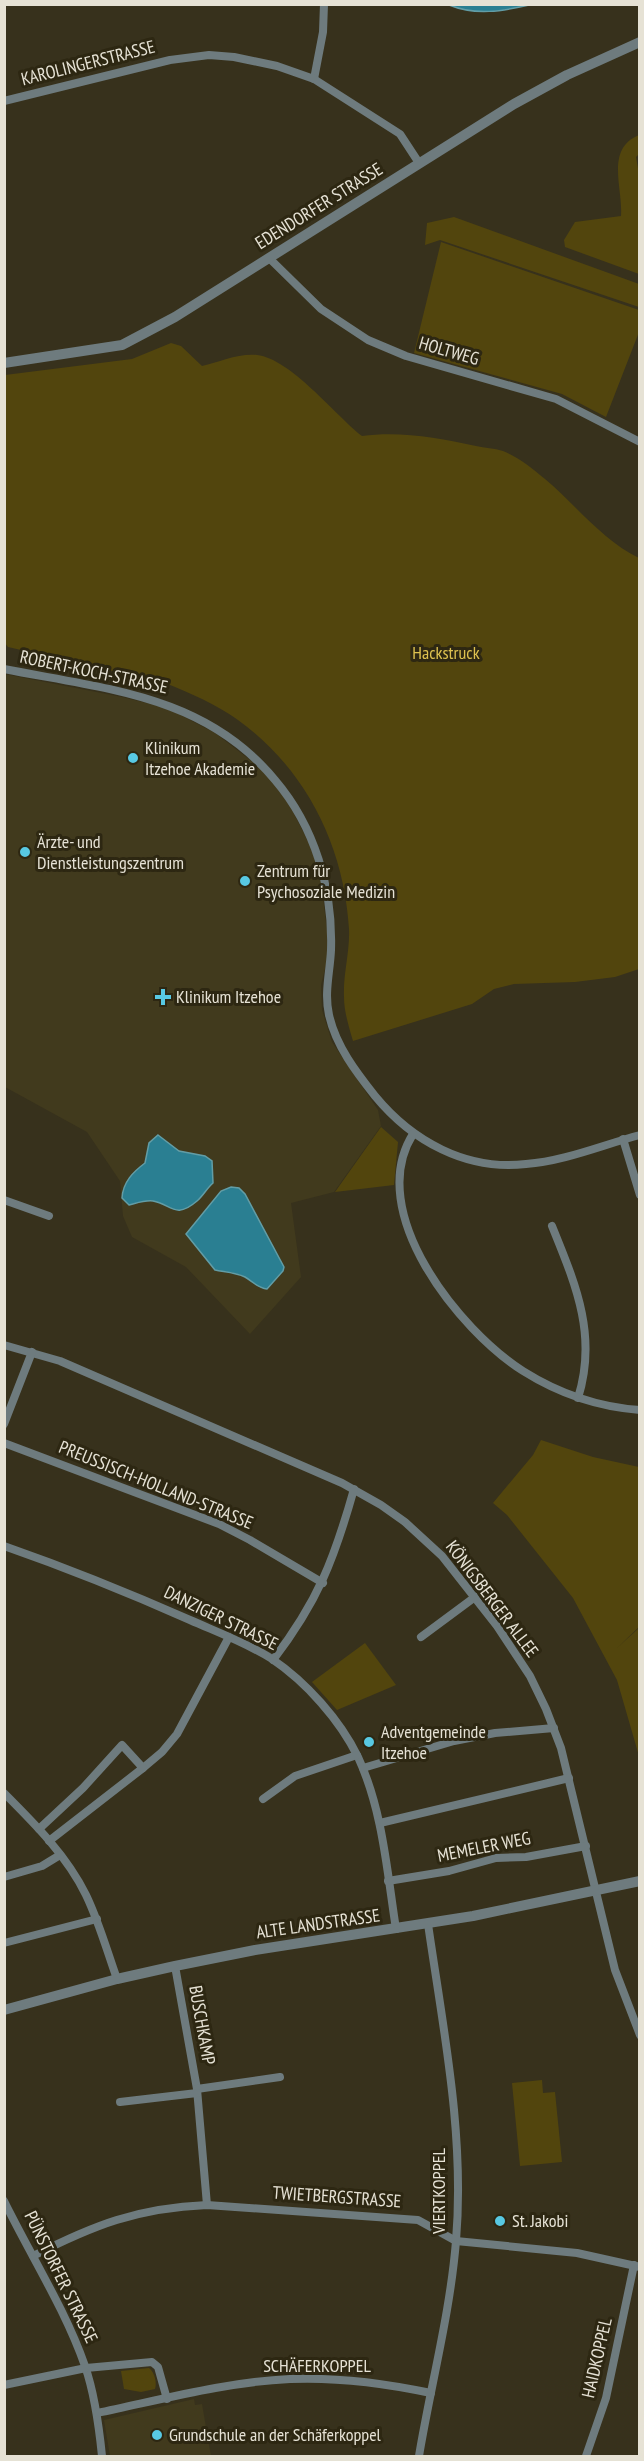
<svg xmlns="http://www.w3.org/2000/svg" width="644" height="2461" viewBox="0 0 644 2461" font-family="'PT Sans Narrow',sans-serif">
  <rect width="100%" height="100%" fill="#37311c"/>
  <g fill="#413a1d">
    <path d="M 4,674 L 122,697 L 167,708 L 215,733 L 258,766 L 278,788 L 292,810 L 311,847 L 321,881 L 328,939 L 327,961 L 321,985 L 322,1010 L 332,1042 L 378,1110 L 381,1126 L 334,1192 L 291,1203 L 301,1277 L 250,1334 L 186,1267 L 132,1237 L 123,1216 L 120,1181 L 87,1132 L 5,1087 Z"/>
    <path d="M 194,2399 L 195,2405 L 202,2404 L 211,2456 L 110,2456 L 104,2420 Z"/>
  </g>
  <g fill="#52450d">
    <path d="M 639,135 L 639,154 L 636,157 L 640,180 L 639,274 L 565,247 L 564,240 L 575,222 L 621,216 C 623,187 605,149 639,135 Z"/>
    <path d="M 454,217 L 639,284 L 639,307 L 440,240 L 425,245 L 427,223 Z"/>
    <path d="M 441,242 L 639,310 L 639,332 L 606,417 L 562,394 L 414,353 Z"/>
    <path d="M 171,343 L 181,346 L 202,366 C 219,362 239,353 257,355 C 291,359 335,415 362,436 C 401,431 438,438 476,446 C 485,448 494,448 503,451 C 518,457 532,468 545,479 C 576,505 602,540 639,558 L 639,969 L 615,977 L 575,982 L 514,984 L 494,989 L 472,1004 L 353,1041 C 349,1027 344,1012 344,997 C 343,974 350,952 349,929 C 344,846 306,769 238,720 C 216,704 190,693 165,683 L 8,647 L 4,642 L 5,375 L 132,359 Z"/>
    <path d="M 381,1127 L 398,1142 L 394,1185 L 335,1192 Z"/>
    <path d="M 541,1440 L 593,1457 L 639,1467 L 639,1627 L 617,1648 L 639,1628 L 639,1756 L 617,1680 L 573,1598 L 507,1515 L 493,1503 L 533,1455 Z"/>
    <path d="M 365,1643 L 396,1685 L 337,1710 L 312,1682 Z"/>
    <path d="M 542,2080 L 543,2093 L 555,2092 L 562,2162 L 520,2166 L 512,2083 Z"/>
    <path d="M 149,2368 C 155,2373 157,2383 155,2389 L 141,2392 L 124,2389 L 121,2371 Z"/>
  </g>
  <g fill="#2a7f92" stroke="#629da6" stroke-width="1.5">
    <path d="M 449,5 L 450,4 L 529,5 C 503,11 476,16 449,5 Z"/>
    <path d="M 158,1135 L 179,1151 L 205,1156 L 212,1161 L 213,1183 C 207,1188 203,1196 197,1201 C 175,1220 171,1204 153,1201 C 145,1200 137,1203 129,1205 L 122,1198 C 123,1182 133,1172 145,1163 L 149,1143 Z"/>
    <path d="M 231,1187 L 239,1188 L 245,1194 L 284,1267 L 283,1271 L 267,1289 C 258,1288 253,1282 245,1277 C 235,1272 225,1272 215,1270 L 186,1234 L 221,1191 Z"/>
  </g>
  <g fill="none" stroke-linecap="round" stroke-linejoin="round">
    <g stroke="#6e7b7e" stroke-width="8">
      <path d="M 314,79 L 323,32 L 324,4"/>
      <path d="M 4,101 L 170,60 L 209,55 L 234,57 L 277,66 L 314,79 L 400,134 L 419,163"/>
      <path d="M 269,258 L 321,309 L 368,340 L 406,356 L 556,399 L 640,442"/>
      <path d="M 4,669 C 105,689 205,695 275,780 C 315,827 333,889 331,950 C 330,972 324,993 329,1015 C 336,1046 356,1072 375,1096 C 412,1141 466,1171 526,1164 C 565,1161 602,1145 640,1135"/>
      <path d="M 413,1134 C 364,1212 459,1330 523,1371 C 558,1393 598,1407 640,1410"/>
      <path d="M 623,1139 L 640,1195"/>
      <path d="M 4,1200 L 49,1216"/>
      <path d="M 552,1226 C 575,1283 598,1335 578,1398"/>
      <path d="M 4,1345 L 60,1361 L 342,1483 L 381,1505 L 405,1522 L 442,1556 L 497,1626 L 530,1676 L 546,1709 L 561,1748 L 615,1970 L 640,2035"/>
      <path d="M 4,1424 L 32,1352"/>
      <path d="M 4,1443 L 219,1524 L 250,1540 L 323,1583"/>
      <path d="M 4,1546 C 67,1568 129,1593 190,1620 C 217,1632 247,1643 272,1659 C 306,1682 340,1720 358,1757 C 383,1811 387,1872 396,1929"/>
      <path d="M 421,1637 L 475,1597"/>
      <path d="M 273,1660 C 318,1601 334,1560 354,1489"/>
      <path d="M 143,1768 L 162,1752 L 177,1734 L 229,1637"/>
      <path d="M 363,1768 L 454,1741 L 495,1733 L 554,1728"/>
      <path d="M 4,1793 C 35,1824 67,1856 86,1895 C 99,1922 107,1951 117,1979"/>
      <path d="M 263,1799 L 295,1776 L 357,1755"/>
      <path d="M 380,1823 L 569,1778"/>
      <path d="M 39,1829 L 83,1788 L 122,1745 L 143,1768 L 49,1841"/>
      <path d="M 4,1877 L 42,1866 L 60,1855"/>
      <path d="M 388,1881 L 449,1871 L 496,1858 L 526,1857 L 586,1846"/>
      <path d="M 4,1943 L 97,1919"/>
      <path d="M 175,1966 L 197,2089 L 207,2205"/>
      <path d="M 197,2089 L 280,2077"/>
      <path d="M 120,2102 L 197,2093"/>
      <path d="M 4,2201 C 31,2256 65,2309 85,2366 C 95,2395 99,2426 102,2456"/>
      <path d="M 33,2256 C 94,2225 137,2208 207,2205 L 418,2220 L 456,2241 L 577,2253 L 640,2267"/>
      <path d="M 4,2385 L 86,2368 L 152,2362 L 158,2367 L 167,2399"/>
      <path d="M 97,2413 C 160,2400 225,2382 290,2379 C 338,2377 384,2383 431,2393"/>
      <path d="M 419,2456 C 431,2384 450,2314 456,2241 C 465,2135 443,2028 428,1924"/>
      <path d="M 586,2456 L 606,2398 L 634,2265"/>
    </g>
    <g stroke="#6e7b7e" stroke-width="10">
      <path d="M 4,363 L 122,345 L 175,317 L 514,104 L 567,75 L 640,42"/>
      <path d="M 4,2010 L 117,1979 L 175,1966 L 255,1950 L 473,1916 L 640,1881"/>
    </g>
  </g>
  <g fill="#58c9e3" stroke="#2d2712" stroke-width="2">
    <circle cx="133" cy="758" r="6"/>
    <circle cx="25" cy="852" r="6"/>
    <circle cx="245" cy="881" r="6"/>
    <path d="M160 988h6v6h6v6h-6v6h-6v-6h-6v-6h6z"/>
    <circle cx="369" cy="1742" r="6"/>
    <circle cx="500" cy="2221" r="6"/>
    <circle cx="157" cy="2435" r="6"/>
  </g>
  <g text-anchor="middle" stroke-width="6" stroke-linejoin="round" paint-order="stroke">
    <g font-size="18" fill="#e6e2d5" stroke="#2d2712">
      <text transform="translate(88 63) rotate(-14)" y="6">KAROLINGERSTRASSE</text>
      <text transform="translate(319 206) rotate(-32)" y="6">EDENDORFER STRASSE</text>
      <text transform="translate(449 351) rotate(16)" y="6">HOLTWEG</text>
      <text transform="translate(94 672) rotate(12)" y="6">ROBERT-KOCH-STRASSE</text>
      <text transform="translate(156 1485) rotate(22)" y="6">PREUSSISCH-HOLLAND-STRASSE</text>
      <text transform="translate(492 1599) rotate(53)" y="6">KÖNIGSBERGER ALLEE</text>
      <text transform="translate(221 1618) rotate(26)" y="6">DANZIGER STRASSE</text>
      <text transform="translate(484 1847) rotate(-11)" y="6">MEMELER WEG</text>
      <text transform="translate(318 1924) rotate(-8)" y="6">ALTE LANDSTRASSE</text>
      <text transform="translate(202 2025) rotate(80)" y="6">BUSCHKAMP</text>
      <text transform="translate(439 2191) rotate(-90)" y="6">VIERTKOPPEL</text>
      <text transform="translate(337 2197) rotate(4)" y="6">TWIETBERGSTRASSE</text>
      <text transform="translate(61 2277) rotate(64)" y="6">PÜNSTORFER STRASSE</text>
      <text transform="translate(597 2358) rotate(-77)" y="6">HAIDKOPPEL</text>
      <text x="317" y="2372">SCHÄFERKOPPEL</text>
    </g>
    <g font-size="18" fill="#ddc14f" stroke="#2d2712">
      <text x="446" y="659">Hackstruck</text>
    </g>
    <g font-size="18" fill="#e6e2d5" stroke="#2d2712" text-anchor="start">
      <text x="145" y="754">Klinikum<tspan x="145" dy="21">Itzehoe Akademie</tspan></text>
      <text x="37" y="848">Ärzte- und<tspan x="37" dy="21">Dienstleistungszentrum</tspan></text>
      <text x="257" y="877">Zentrum für<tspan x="257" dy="21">Psychosoziale Medizin</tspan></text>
      <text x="176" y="1003">Klinikum Itzehoe</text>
      <text x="381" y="1738">Adventgemeinde<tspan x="381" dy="21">Itzehoe</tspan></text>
      <text x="512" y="2227">St. Jakobi</text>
      <text x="169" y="2441">Grundschule an der Schäferkoppel</text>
    </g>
  </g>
  <rect width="644" height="2461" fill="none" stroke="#e6e2d5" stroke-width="12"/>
</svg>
